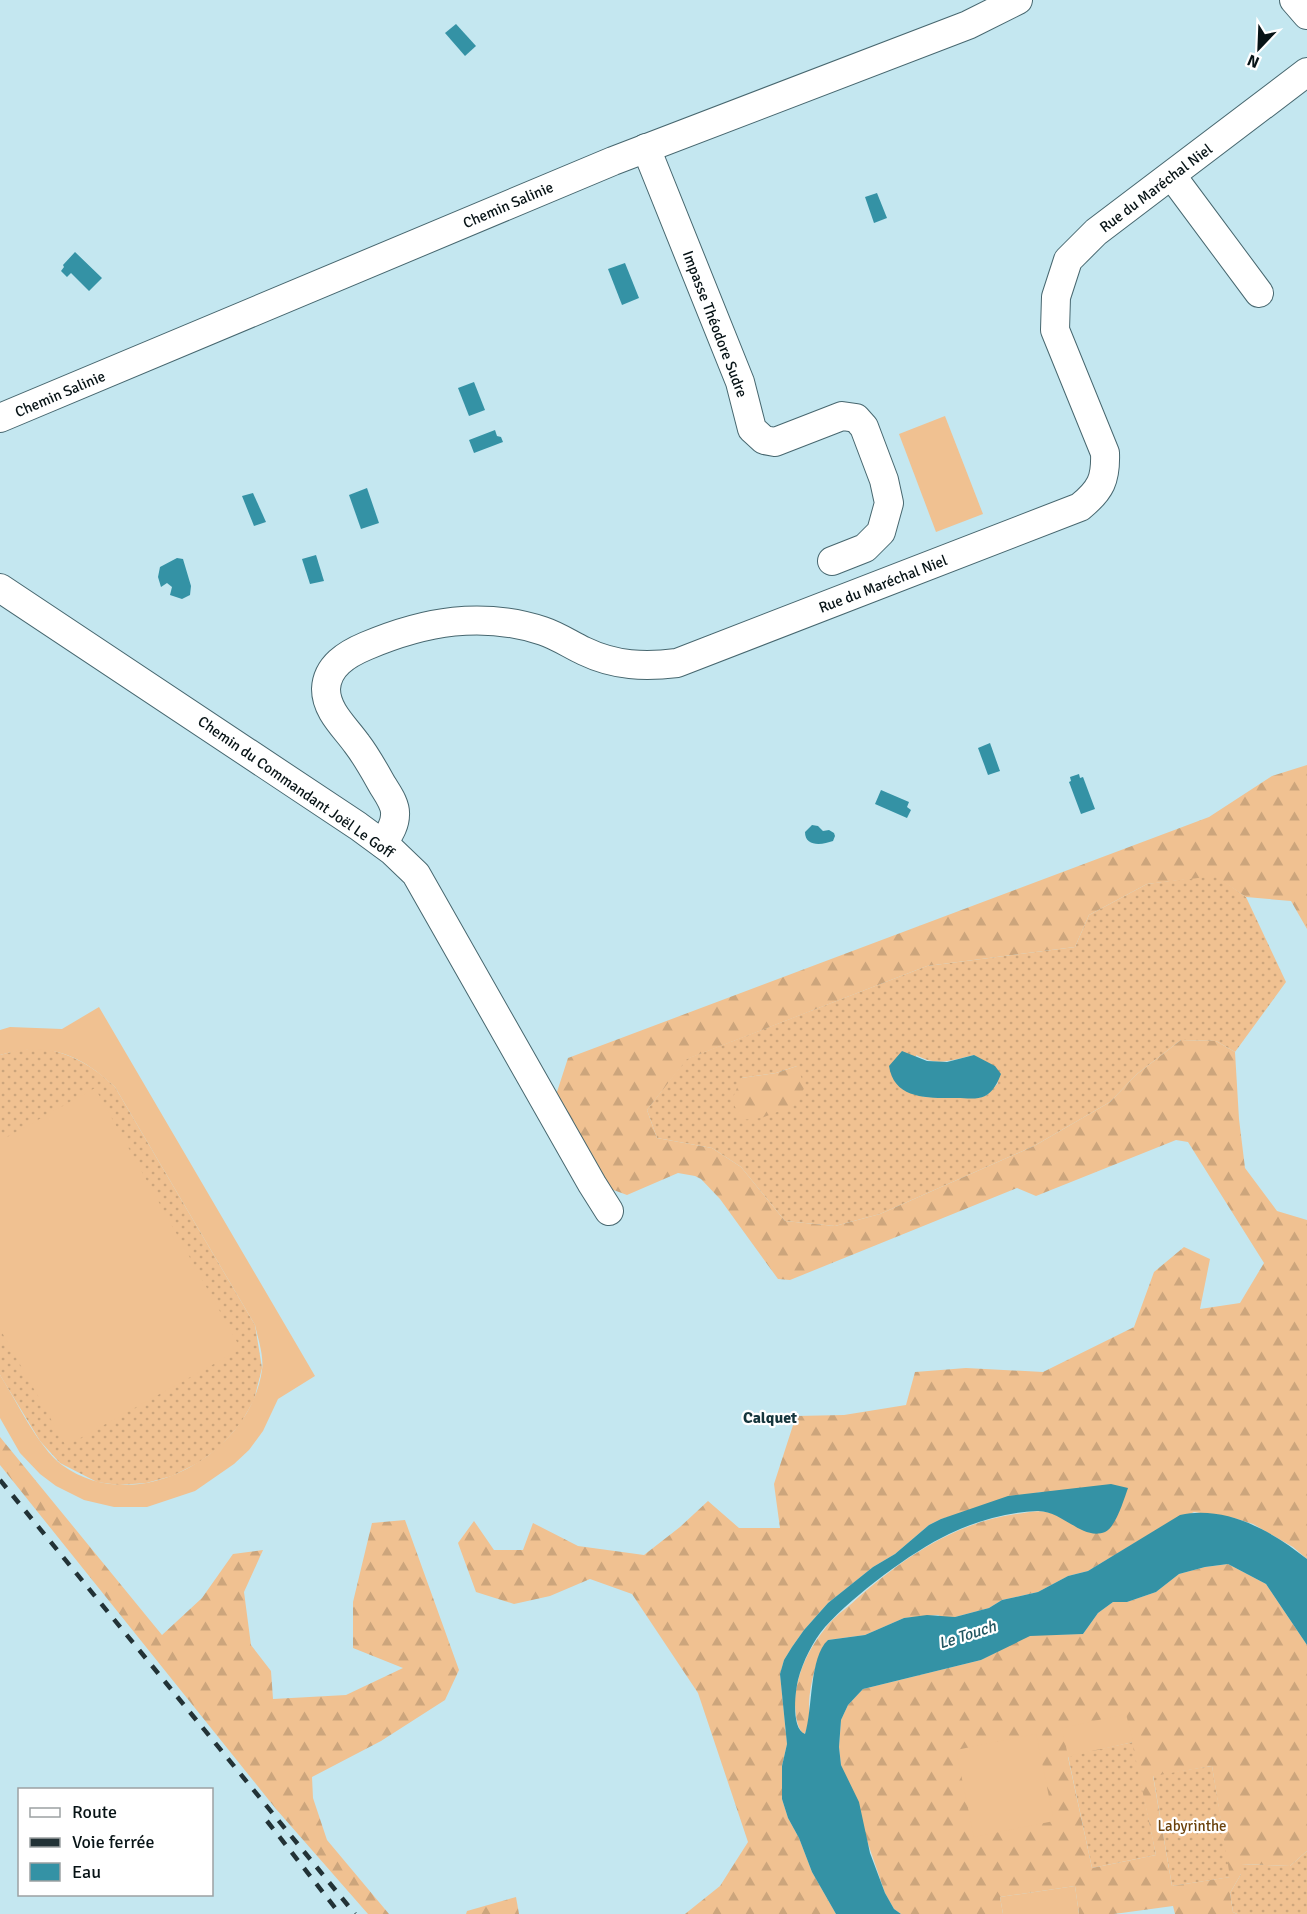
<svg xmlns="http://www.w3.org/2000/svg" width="1307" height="1914" viewBox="0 0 1307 1914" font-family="Signika,sans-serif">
  <defs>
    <pattern id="grass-dots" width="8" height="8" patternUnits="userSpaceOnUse" patternTransform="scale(1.5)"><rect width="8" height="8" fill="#f0c191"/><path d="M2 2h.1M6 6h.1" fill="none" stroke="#cca57c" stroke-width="1.8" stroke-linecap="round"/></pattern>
    <pattern id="forest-firs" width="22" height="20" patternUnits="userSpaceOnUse" patternTransform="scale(1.5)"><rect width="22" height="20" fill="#f0c191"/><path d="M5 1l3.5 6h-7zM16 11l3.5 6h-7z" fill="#cca57c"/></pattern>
  </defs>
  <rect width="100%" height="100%" fill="#c4e7f0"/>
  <g fill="url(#grass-dots)" fill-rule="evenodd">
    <path d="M 1215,875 L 1246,897 L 1286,982 L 1235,1052 L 1216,1041 L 1181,1040 L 1137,1074 L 1110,1102 L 1034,1146 L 880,1214 L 835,1226 L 785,1221 L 741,1167 L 712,1148 L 657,1138 L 647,1110 L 686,1059 L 927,966 L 1075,947 L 1089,915 L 1147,884 ZM 916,1055 C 938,1067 951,1060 974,1055 L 998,1083 L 987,1095 L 978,1098 L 923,1097 ZM 797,1066 L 793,1106 L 741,1078 L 776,1073 Z"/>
    <path d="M 40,1048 C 71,1053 93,1066 115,1087 L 255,1325 L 262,1368 L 254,1400 L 241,1423 L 220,1447 L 198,1463 L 172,1476 L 146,1483 L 119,1485 L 97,1482 L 60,1463 L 40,1441 L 0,1375 L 0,1055 L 18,1050 Z"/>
    <path d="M 1133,1742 L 1156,1855 L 1092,1868 L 1068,1756 Z"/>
    <path d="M 1212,1766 L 1231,1877 L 1172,1886 L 1153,1775 Z"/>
    <path d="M 1307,1851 L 1307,1914 L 1237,1914 L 1233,1912 L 1230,1893 L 1241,1874 L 1241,1864 L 1290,1866 Z"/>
  </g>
  <g fill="url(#forest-firs)" fill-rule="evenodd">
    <path d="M 1307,765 L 1307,929 L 1291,901 L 1246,897 L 1215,876 L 1147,884 L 1089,915 L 1075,947 L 927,966 L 687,1059 L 647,1110 L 657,1138 L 712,1148 L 741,1167 L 785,1221 L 835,1226 L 880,1214 L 1034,1146 L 1110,1102 L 1137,1074 L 1181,1040 L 1216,1041 L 1235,1052 L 1239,1119 L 1245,1168 L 1277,1211 L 1307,1220 L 1307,1559 L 1293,1547 L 1253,1524 L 1234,1518 L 1194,1512 L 1153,1532 L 1088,1571 L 1068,1576 L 1038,1592 L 1002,1600 L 989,1608 L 955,1617 L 944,1618 L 938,1615 L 904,1618 L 865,1635 L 828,1640 C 817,1654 810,1685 809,1703 C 809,1715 810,1724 804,1735 C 796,1726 796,1716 795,1705 C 795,1678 807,1651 824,1630 C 831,1620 841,1612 850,1605 C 897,1562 952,1523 1016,1514 C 1026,1513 1037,1510 1047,1512 C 1058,1514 1067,1520 1075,1526 L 1055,1492 L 1040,1492 L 941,1519 L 929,1525 L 895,1554 L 873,1567 L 828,1603 L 804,1630 L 792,1647 L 784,1660 L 780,1674 L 787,1744 L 782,1766 L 782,1799 L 788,1818 L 799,1838 L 812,1872 L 836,1914 L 685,1914 L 720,1886 L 748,1842 L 698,1693 L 632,1594 L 590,1579 L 550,1596 L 514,1604 L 476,1592 L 458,1543 L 474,1521 L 494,1550 L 523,1550 L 533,1523 L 578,1546 L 644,1555 L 680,1527 L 708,1501 L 739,1528 L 780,1528 L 774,1484 L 796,1416 L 844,1415 L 906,1405 L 915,1372 L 966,1368 L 1043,1372 L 1134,1327 L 1154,1272 L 1184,1247 L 1210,1259 L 1200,1309 L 1240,1303 L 1264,1263 L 1188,1142 L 1176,1140 L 1036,1196 L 1017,1188 L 790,1280 L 778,1279 L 720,1199 L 701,1179 L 695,1176 L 678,1173 L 627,1195 L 608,1188 L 556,1095 L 568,1058 L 1209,817 L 1272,776 Z"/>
    <path d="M 797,1066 L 805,1087 L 793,1106 L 761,1118 L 741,1120 L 732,1100 L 741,1078 L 776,1073 Z"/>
    <path d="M 0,1437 L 162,1635 L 202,1598 L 233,1554 L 263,1550 L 244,1592 L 251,1645 L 271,1671 L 273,1699 L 346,1695 L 403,1668 L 353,1648 L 353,1602 L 372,1523 L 405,1520 L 459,1670 L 445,1700 L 381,1741 L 312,1777 L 313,1798 L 327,1840 L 389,1914 L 368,1914 L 276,1809 L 0,1465 Z"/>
    <path d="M 1228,1564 L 1266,1584 L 1307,1645 L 1307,1851 L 1290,1866 L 1242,1864 L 1241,1874 L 1230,1893 L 1233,1912 L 1237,1914 L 1175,1914 L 1173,1906 L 1114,1914 L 1079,1914 L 1075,1886 L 1000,1897 L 1003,1914 L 901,1914 L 894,1909 L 885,1893 L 841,1765 L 839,1747 L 841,1720 L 848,1705 L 863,1689 L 981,1660 L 1030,1635 L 1083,1634 L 1098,1613 L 1113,1602 L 1127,1602 L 1156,1592 L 1179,1574 L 1205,1567 ZM 1132,1742 L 1156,1855 L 1092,1868 L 1068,1757 ZM 1212,1766 L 1230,1877 L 1172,1886 L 1153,1776 Z"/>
    <path d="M 516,1897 L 519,1914 L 466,1914 L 467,1911 Z"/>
  </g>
  <g fill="#f0c191">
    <path d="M 945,416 L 983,514 L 936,532 L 899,434 Z"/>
    <path d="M 99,1007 L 315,1376 L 278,1399 L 263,1431 L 249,1450 L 234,1464 L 195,1491 L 147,1507 L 114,1507 L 84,1500 L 56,1486 L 40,1474 L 20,1453 L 0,1418 L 0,1375 C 16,1400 38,1447 62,1465 C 136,1519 250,1455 262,1370 C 264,1355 258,1339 255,1325 L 115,1087 C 80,1054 48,1041 0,1055 L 0,1030 L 10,1027 L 62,1029 Z"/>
    <path d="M 95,1088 L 241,1349 L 66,1446 L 0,1329 L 0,1141 Z"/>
    <path d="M 1126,1714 L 1133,1742 L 1068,1756 L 1062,1728 Z"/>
    <path d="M 1036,1734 L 1054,1821 L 974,1837 L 956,1750 Z"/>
    <path d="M 1075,1886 L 1079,1914 L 1003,1914 L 1000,1897 Z"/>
  </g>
  <g fill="#3492a5">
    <path d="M 456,24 L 476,46 L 465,56 L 445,33 Z"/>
    <path d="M 877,193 L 887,218 L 874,223 L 865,197 Z"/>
    <path d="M 75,252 L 102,278 L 89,291 L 71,273 L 67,277 L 61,271 L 64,267 L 63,265 Z"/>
    <path d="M 625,263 L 639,298 L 622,305 L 608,269 Z"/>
    <path d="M 474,382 L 485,410 L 469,416 L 458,388 Z"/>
    <path d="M 495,430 L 497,436 L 501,437 L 503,442 L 474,453 L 469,440 Z"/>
    <path d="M 367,488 L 379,523 L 361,529 L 349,495 Z"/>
    <path d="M 253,493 L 266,522 L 254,526 L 242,496 Z"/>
    <path d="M 316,555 L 324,581 L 310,584 L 302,559 Z"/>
    <path d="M 177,558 L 183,559 L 191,586 L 190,595 L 182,599 L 170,595 L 172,587 L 167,583 L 161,587 L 158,577 L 160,567 Z"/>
    <path d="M 990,743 L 1000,771 L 988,775 L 978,748 Z"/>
    <path d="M 1079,774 L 1080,778 L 1083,777 L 1095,809 L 1081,814 L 1069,782 L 1071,781 L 1070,777 Z"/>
    <path d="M 881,790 L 909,802 L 907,807 L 911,810 L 907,818 L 875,804 Z"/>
    <path d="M 812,825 L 818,826 L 823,831 L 829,830 L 834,833 L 835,836 L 833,841 C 822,845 805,847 805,832 Z"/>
    <path d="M 902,1051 L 927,1061 L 947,1062 L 974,1055 L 995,1066 L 1001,1074 C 998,1082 993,1092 985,1096 C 977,1100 966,1098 957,1098 C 929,1098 894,1100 889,1066 Z"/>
    <path d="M 1111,1484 L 1128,1488 C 1124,1499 1116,1527 1105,1532 C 1082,1541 1062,1510 1037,1511 C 1007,1512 976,1521 949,1534 C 911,1552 854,1595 825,1627 C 813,1641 803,1661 798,1680 C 795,1693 791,1729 805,1734 C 813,1710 809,1657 828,1640 L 865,1635 L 904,1618 L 927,1615 L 955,1617 L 989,1608 L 1002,1600 L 1038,1592 L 1068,1576 L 1088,1571 L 1180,1515 C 1226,1505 1272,1531 1307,1559 L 1307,1645 L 1266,1584 L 1228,1564 L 1205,1567 L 1179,1574 L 1156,1592 L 1127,1602 L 1113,1602 L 1098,1613 L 1083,1634 L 1030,1636 L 981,1660 L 863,1689 L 848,1705 L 841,1720 L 839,1747 L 841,1765 L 859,1802 L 870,1853 L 885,1893 L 894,1909 L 901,1914 L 836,1914 L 812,1872 L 799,1838 L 788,1818 L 782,1799 L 782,1766 L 787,1744 L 780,1674 L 784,1660 L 792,1647 L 804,1630 L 828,1603 L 873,1567 L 895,1554 L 929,1525 L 941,1519 L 1008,1496 Z"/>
  </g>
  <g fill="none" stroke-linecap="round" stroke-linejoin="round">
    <defs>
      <g id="minor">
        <path d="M 1294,0 L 1307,15"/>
        <path d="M 646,148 L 740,382 L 752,429 L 764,440 L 775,442 L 842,416 L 856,418 L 864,427 L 884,480 L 889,503 L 881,532 L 865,548 L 832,561"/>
        <path d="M 1172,176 L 1259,293"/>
        <path d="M 0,418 L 613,161 L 968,25 L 1018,0"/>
        <path d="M 0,588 L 358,826 L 392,851 L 416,874 L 592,1184 L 609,1211"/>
        <path d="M 383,844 C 388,835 395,826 395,815 C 396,805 388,794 383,786 C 375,772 367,757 357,744 C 345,727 326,711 326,689 C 327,666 347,654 366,646 C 425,621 482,611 543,631 C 558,636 571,645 584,651 C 615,666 645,667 677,663 L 1080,507 C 1101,490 1106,479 1105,453 L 1055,330 L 1056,297 L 1068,260 L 1096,232 L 1307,72"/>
      </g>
    </defs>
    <use href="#minor" stroke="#47676f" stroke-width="30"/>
    <use href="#minor" stroke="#fff" stroke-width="28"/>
    <g stroke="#223236" stroke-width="4.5" stroke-dasharray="10 10" stroke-linecap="butt">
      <path d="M 0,1480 L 355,1914"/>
      <path d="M 267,1821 L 340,1914"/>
    </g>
  </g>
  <g text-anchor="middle" stroke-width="4.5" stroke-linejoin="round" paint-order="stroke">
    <g font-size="15" fill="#071316" stroke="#fff">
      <text transform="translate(1156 188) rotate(-37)" y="5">Rue du Maréchal Niel</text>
      <text transform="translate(508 205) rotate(-23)" y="5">Chemin Salinie</text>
      <text transform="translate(715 324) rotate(69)" y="5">Impasse Théodore Sudre</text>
      <text transform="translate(60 394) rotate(-23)" y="5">Chemin Salinie</text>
      <text transform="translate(883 584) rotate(-21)" y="5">Rue du Maréchal Niel</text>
      <text transform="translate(296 787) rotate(35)" y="5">Chemin du Commandant Joël Le Goff</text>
    </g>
    <g font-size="15" fill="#6a410b" stroke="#fff">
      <text x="1192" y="1831">Labyrinthe</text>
    </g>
    <g font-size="16" font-weight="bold" fill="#15353c" stroke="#fff">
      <text x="770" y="1423">Calquet</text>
    </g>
    <g font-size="16" font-style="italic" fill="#225661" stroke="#fff">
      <text transform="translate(967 1634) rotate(-18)" y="6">Le Touch</text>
    </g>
  </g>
  <rect x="18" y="1788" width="195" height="108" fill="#ffffff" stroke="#9ca1a2" stroke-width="1.5"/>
  <rect x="30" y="1808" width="30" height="9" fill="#ffffff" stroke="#9ca1a2" stroke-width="1.5"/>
  <text x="72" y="1818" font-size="18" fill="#071316">Route</text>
  <rect x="30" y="1838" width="30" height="9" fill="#223236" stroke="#9ca1a2" stroke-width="1.5"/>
  <text x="72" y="1848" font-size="18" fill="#071316">Voie ferrée</text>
  <rect x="30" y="1863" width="30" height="18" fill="#3492a5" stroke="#9ca1a2" stroke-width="1.5"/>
  <text x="72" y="1878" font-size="18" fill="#071316">Eau</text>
  <g transform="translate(1259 48) rotate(203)" stroke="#ffffff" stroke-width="4.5" paint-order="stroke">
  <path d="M0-4.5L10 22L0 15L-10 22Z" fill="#071316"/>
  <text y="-9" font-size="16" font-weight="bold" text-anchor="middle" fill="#071316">N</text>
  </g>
</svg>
